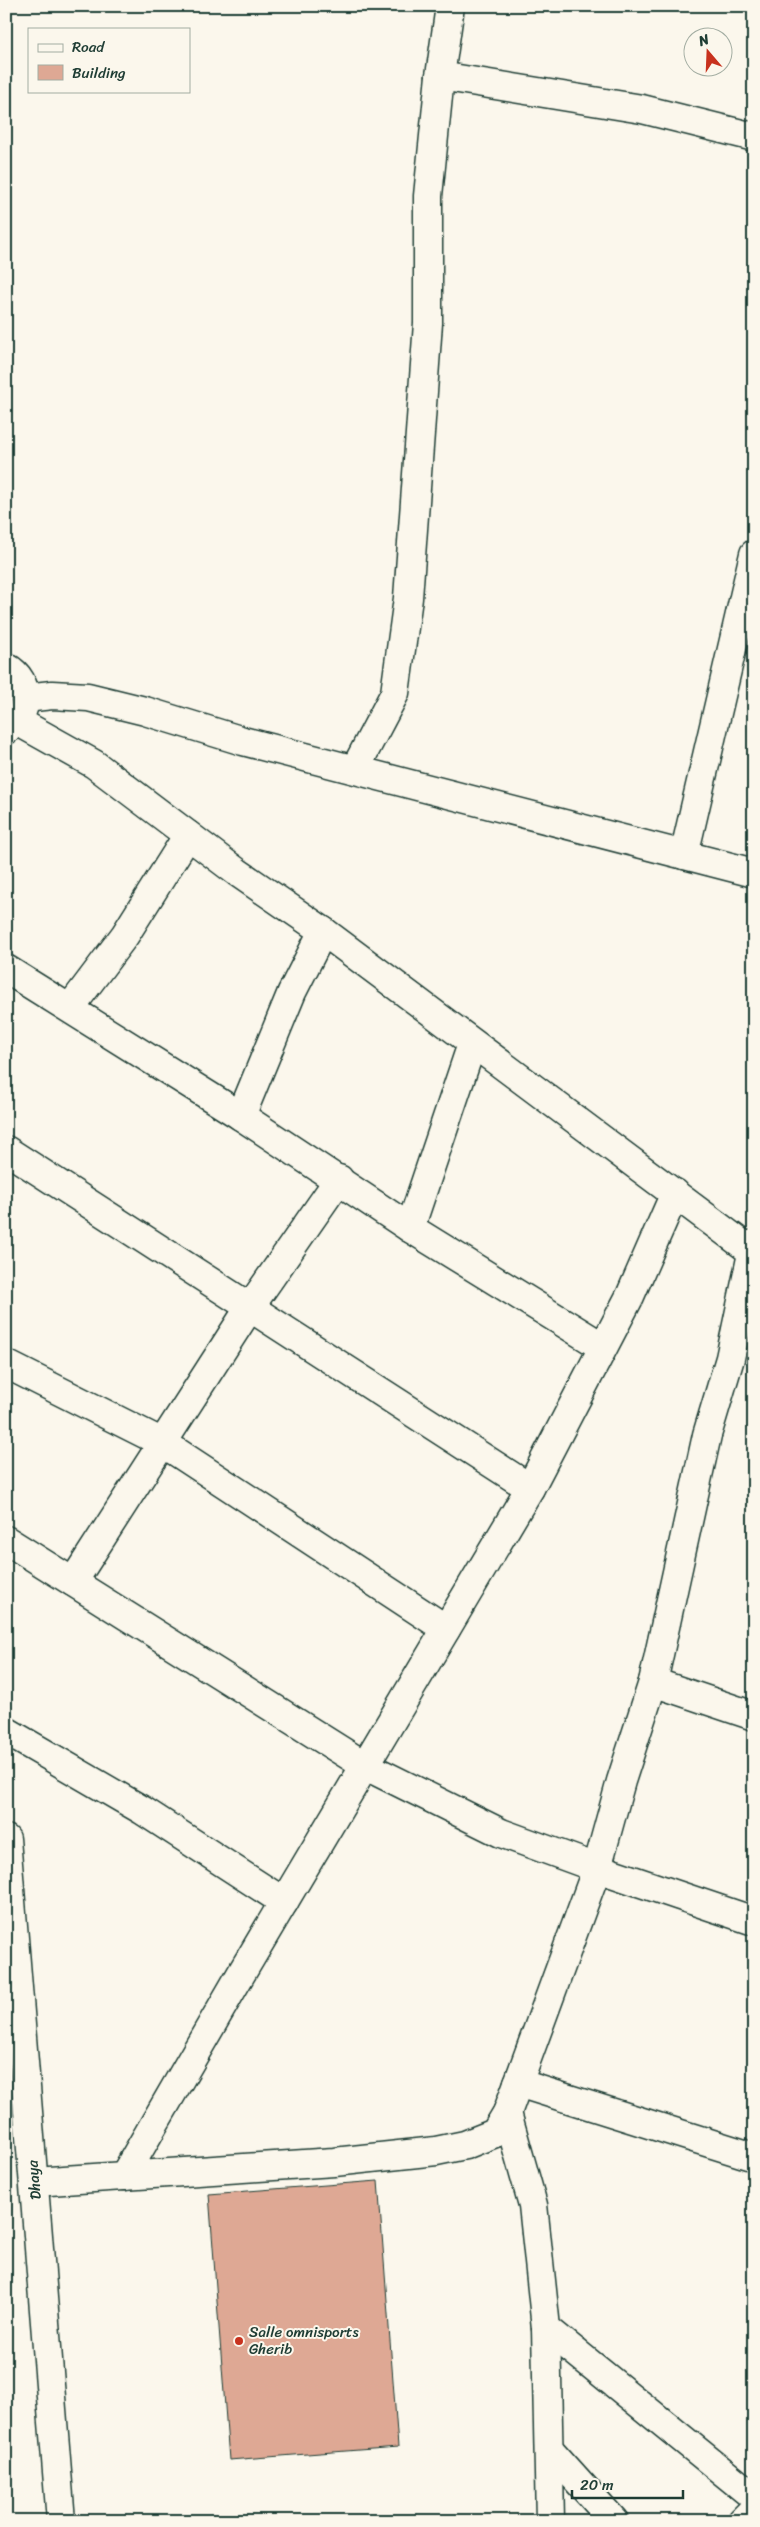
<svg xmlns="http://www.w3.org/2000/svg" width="760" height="2527" viewBox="0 0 760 2527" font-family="Sriracha,sans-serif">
  <rect width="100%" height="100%" fill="#fbf7ec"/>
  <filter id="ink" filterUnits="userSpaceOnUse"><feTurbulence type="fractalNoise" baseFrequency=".02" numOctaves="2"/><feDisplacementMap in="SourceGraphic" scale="10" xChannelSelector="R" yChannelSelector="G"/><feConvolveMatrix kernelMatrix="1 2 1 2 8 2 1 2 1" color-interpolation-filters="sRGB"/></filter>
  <g filter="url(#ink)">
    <path fill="#dea894" stroke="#1f3d34" d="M 378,2181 L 398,2447 L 229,2460 L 209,2194 Z"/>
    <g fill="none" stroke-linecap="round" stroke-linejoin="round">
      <defs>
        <g id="minor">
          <path d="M 440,76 L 642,109 L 754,137"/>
          <path d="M 17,721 L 94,764 L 237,872 L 323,931 L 754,1253"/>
          <path d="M 355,769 L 395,693 L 408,598 L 428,323 L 428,196 L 440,76 L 450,6"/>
          <path d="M 684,855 L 754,554"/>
          <path d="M 6,969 L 241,1116 L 410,1228 L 603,1347"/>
          <path d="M 70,1008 L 125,935 L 188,835"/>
          <path d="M 241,1116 L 292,992 L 323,931"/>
          <path d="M 6,1150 L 530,1488"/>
          <path d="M 410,1228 L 472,1044"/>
          <path d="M 6,1364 L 163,1443 L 446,1629"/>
          <path d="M 6,1540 L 364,1765 L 501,1833 L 597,1868 L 754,1921"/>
          <path d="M 73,1582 L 250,1307 L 339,1179"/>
          <path d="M 653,1682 L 754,1716"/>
          <path d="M 6,1731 L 142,1810 L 284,1902"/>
          <path d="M 518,2083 L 754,2157"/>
          <path d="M 507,2113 L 533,2205 L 546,2328 L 754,2497"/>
          <path d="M 124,2176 L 241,1974 L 530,1488 L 630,1296 L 675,1193"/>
          <path d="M 34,2182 L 334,2162 L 436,2151 L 465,2145 L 495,2133 L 507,2113 L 597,1868 L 621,1781 L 653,1682 L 707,1435 L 730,1358 L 754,1244"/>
          <path d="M 546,2328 L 550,2521"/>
          <path d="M 550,2450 L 614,2521"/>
          <path d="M 742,2521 L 754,2509"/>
        </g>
        <g id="tertiary">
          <path d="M 6,667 C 32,681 30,715 6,730"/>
          <path d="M 25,698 L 52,695 L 88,697 L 145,711 L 243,741 L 754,873"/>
          <path d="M 6,1839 L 61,2521"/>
        </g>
      </defs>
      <use href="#minor" stroke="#1f3d34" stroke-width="31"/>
      <use href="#tertiary" stroke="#1f3d34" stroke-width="31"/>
      <use href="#minor" stroke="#fbf7ec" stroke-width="28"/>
      <use href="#tertiary" stroke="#fbf7ec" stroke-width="28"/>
    </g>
  </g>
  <circle fill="#c8321e" stroke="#fbf7ec" stroke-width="2" cx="239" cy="2341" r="5"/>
  <g text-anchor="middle" stroke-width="4" stroke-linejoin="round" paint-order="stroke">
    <g font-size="15" fill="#1f3d34" stroke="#fbf7ec">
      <text transform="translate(34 2180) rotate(-95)" y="5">Dhaya</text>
    </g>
    <g font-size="15" fill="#1f3d34" stroke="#fbf7ec" text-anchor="start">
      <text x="249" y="2337">Salle omnisports<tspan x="249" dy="17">Gherib</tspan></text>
    </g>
  </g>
  <rect width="760" height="2527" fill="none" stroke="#fbf7ec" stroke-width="25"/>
  <rect x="12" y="12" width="735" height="2502" fill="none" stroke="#1f3d34" stroke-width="2" filter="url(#ink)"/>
  <rect x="28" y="28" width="162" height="65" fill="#fbf7ec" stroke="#a3ada2"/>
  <rect x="38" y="44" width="25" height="8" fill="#fbf7ec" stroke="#a3ada2"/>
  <text x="72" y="52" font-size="15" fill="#1f3d34">Road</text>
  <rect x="38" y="65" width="25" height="15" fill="#dea894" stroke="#a3ada2"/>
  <text x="72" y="78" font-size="15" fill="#1f3d34">Building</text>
  <g transform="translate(708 52) rotate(341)"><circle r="24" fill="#fbf7ec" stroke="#a3ada2"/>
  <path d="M0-4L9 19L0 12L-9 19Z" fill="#c8321e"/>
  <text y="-8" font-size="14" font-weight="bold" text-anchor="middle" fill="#1f3d34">N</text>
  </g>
  <path d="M572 2490v8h111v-8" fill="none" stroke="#1f3d34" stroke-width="2.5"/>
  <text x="580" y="2490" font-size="15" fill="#1f3d34" stroke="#fbf7ec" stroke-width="4" paint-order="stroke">20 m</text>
</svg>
